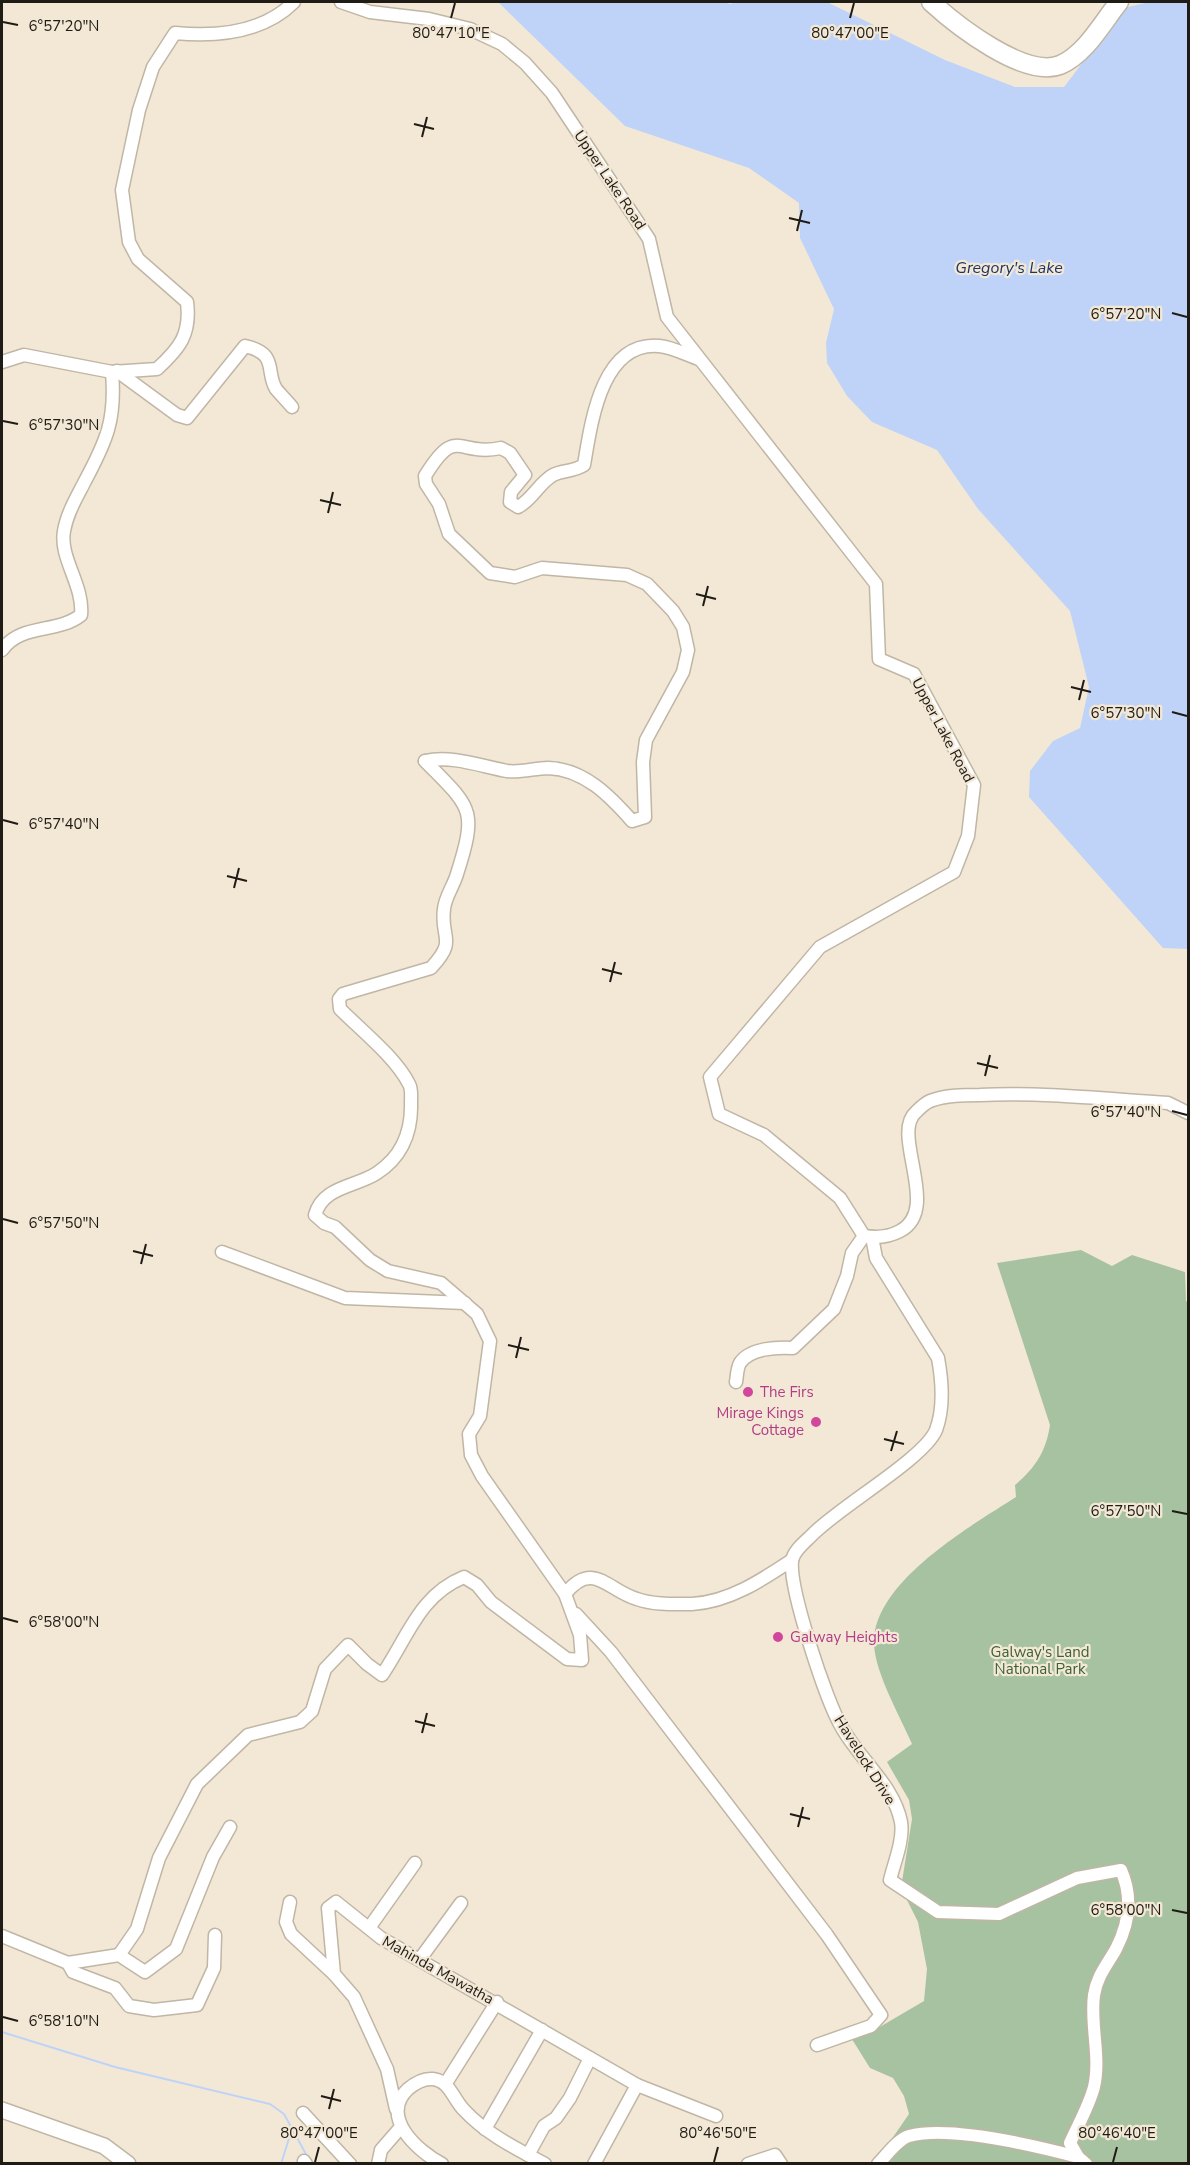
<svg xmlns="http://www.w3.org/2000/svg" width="1190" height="2165" viewBox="0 0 1190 2165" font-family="'Nunito Sans',sans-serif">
  <rect width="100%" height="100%" fill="#f3e8d6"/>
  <path fill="#a7c2a0" d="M 1081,1250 L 1112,1266 L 1132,1255 L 1185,1272 L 1186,1301 L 1188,1302 L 1188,2163 L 882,2163 L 882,2153 L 909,2114 L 904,2096 L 893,2078 L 870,2068 L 850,2036 L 878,2028 L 924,2001 L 927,1969 L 918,1922 L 901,1888 L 912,1819 L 909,1800 L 887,1762 L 912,1744 C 900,1716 876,1675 874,1645 C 871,1583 971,1526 1016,1497 L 1015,1485 C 1035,1468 1046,1452 1050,1425 L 997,1263 Z"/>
  <path fill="#bfd3f8" d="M 498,2 L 725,2 L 730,4 L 736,2 L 827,2 L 945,60 L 1015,87 L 1064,87 L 1124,8 L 1149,2 L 1188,2 L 1188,949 L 1163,948 L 1029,797 L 1030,771 L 1053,741 L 1080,728 L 1089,687 L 1070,611 L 978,509 L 937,450 L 872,422 L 847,396 L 827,363 L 826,343 L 834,309 L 800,238 L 799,203 L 749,168 L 625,126 Z"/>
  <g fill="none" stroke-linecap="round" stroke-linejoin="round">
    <g stroke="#bfd3f8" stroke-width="2">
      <path d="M 2,2032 L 115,2067 L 270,2104 L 284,2114 L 307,2156"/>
      <path d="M 281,2164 L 291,2132"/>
    </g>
    <defs>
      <g id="minor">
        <path d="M 341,2 L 370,12 L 429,19 L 470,29 L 502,44 L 525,63 L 552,93 L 649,239 L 667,317 L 876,584 L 879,659 L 914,674 L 974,785 L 968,836 L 954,872 L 820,947 L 710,1077 L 719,1114 L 764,1135 L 840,1198 L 864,1236 C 877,1238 889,1237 900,1231 C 942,1209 890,1134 916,1112 C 920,1108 925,1103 930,1101 C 946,1095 964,1095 980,1095 C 1042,1092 1105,1099 1168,1103 L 1188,1113"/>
        <path d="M 2,362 L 24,355 L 112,372 L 157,369 C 180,348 191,334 187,302 L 138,259 L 129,242 L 122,190 L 139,110 L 153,67 L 175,33 C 217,37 263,33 294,2"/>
        <path d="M 117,371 L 177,415 L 187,418 L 245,346 C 279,354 265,371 276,389 C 281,395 287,401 292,407"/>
        <path d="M 2,650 C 21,623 57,634 81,615 C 84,585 59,558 64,531 C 67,513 77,497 85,481 C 107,440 116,419 112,372"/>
        <path d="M 425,761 C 452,755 480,766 507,771 C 521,773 535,768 548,768 C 584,769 610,796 632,821 L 645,817 L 643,762 L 646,740 L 683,672 L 688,650 L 683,627 L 673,611 L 647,584 L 627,575 L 542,568 L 515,577 L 490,573 L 449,534 L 439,504 L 426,484 L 425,476 C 457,424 457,457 501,448 L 510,453 L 525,475 L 511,492 L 510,502 L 518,507 C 532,500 539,483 553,475 C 562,470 573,472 584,465 C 591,424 601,341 659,346 C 672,347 687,355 699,359"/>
        <path d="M 425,761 C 471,808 478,808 457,874 C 454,885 445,897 444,909 C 440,939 458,939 431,968 L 343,994 L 339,999 L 340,1009 C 361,1030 396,1058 409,1084 C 412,1089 411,1096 411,1102 C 412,1131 403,1156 377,1173 C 356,1187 323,1186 315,1215 L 324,1223 L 335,1227 L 370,1260 L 388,1271 L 441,1283 L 477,1314 L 490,1341 L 480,1416 L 469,1434 L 471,1455 L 482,1476 L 565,1594"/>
        <path d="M 872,1237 L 876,1258 L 938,1358 C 942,1380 944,1409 936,1430 C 924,1459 837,1508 811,1536 C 805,1542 793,1551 792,1561 C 789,1589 826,1700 841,1726 C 858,1758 894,1785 901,1822 C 904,1840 894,1863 890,1880 L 938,1912 L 999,1914 L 1077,1878 L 1121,1870 C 1133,1897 1129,1924 1116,1949 C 1107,1965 1097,1976 1094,1995 C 1090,2025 1101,2057 1094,2087 C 1089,2106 1078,2125 1070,2143 L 1078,2157 L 1086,2164"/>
        <path d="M 222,1252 L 345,1298 L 465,1303"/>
        <path d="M 736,1382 C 737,1376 737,1368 740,1363 C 750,1348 777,1347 793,1348 L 834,1309 L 847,1276 L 852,1253 L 864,1236"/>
        <path d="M 576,1614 L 611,1652 L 827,1935 L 881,2015 L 871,2026 L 817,2045"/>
        <path d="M 290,1902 L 286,1922 L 291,1934 L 334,1974"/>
        <path d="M 369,1928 L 415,1863"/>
        <path d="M 2,1936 L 68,1963 L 119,1955 L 145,1972 L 176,1949 L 213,1857 L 230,1827"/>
        <path d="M 119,1955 L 137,1929 L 159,1858 L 197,1784 L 248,1735 L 300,1722 L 312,1711 L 325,1669 L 348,1645 L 367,1664 L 382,1675 C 407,1639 419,1595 464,1577 L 477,1585 L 491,1602 L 567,1659 L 582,1660 L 580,1635 L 565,1594 C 593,1559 608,1591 637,1599 C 654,1605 674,1604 692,1604 C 729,1602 762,1580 792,1560"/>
        <path d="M 420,1959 L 461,1903"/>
        <path d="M 68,1963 L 73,1972 L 115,1988 L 129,2006 L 154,2010 L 197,2005 L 214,1968 L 215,1935"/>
        <path d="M 446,2083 L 497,2002"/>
        <path d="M 396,2109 L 387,2069 L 354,1997 L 334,1974 L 328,1908 L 336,1902 L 381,1938 L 637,2085 L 716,2116"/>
        <path d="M 303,2113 L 350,2164"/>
        <path d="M 485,2129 L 542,2030"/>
        <path d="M 528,2155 L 544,2126 L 556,2118 L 570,2098 L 590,2058"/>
        <path d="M 304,2161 L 306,2164"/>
        <path d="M 378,2164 L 381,2150 L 401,2127"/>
        <path d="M 442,2164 C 417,2151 379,2116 408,2089 C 415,2083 423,2078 433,2079 C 450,2081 453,2099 464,2110 C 486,2134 517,2149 545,2164"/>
        <path d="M 594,2164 L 637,2085"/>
        <path d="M 748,2164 L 775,2155 L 781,2164"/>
        <path d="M 878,2164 C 886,2156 898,2139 909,2136 C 950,2125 1036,2146 1078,2157"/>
      </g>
      <path id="major" d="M 2,2110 L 104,2146 L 128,2164"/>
      <path id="highway" d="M 931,2 C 956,25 1025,79 1060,65 C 1085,55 1103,22 1119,2"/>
    </defs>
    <use href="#minor" stroke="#c0b6a5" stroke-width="15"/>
    <use href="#major" stroke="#c0b6a5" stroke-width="18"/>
    <use href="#highway" stroke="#c0b6a5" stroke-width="21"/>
    <use href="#minor" stroke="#fff" stroke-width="12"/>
    <use href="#major" stroke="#fff" stroke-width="15"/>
    <use href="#highway" stroke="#fff" stroke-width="18"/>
  </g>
  <path fill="none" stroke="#1f1b15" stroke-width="2" d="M 451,18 L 455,3M 850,18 L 854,3M 3,22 L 18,25M 414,124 L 434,129M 422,137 L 427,117M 789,218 L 810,223M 797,231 L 802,210M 1172,313 L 1187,317M 3,421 L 18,424M 320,500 L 341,505M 328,513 L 333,492M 696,594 L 716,599M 703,606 L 708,586M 1071,687 L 1091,692M 1079,700 L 1084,680M 1172,712 L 1187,716M 3,820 L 18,824M 227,876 L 247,881M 234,888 L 239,868M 602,969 L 622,974M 610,982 L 615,962M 977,1063 L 998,1068M 985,1076 L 990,1055M 1172,1111 L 1187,1115M 3,1219 L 18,1223M 133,1251 L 153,1256M 141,1264 L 146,1244M 508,1345 L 529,1350M 516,1358 L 521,1337M 884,1439 L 904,1444M 891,1451 L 897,1431M 1172,1511 L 1187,1514M 3,1618 L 18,1622M 415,1721 L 435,1726M 422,1733 L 427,1713M 790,1814 L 810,1819M 798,1827 L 803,1807M 1172,1910 L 1187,1913M 3,2017 L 18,2021M 321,2096 L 341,2101M 329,2109 L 334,2089M 315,2162 L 319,2147M 714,2162 L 718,2147M 1113,2162 L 1117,2147"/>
  <g fill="#d1479c" stroke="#f3e8d6" stroke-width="2">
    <circle cx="748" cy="1392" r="6"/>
    <circle cx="816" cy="1422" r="6"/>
    <circle cx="778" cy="1637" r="6"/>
  </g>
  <g text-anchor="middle" stroke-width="4.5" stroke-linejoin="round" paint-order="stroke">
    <g font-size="15" fill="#1f1b15" stroke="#f3e8d6">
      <text transform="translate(610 180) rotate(56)" y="5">Upper Lake Road</text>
      <text transform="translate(943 730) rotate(62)" y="5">Upper Lake Road</text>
      <text transform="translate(865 1760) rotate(58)" y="5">Havelock Drive</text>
      <text transform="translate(438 1970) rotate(29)" y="5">Mahinda Mawatha</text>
    </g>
    <g font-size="15" fill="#b23c85" stroke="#f3e8d6" text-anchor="start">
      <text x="760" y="1397">The Firs</text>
      <text x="804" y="1418" text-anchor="end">Mirage Kings<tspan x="804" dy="17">Cottage</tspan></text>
      <text x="790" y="1642">Galway Heights</text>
    </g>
    <g font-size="15" fill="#3c6232" stroke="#f3e8d6">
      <text x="1040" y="1657">Galway's Land<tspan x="1040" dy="17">National Park</tspan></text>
    </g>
    <g font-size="16" font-style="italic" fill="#1e3563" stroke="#f3e8d6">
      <text x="1009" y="273">Gregory's Lake</text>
    </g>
  </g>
  <g font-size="15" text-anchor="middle" fill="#1f1b15" stroke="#f3e8d6" stroke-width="4.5" stroke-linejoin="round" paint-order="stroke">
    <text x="64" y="31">6°57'20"N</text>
    <text x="451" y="38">80°47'10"E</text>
    <text x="850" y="38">80°47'00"E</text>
    <text x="1126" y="319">6°57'20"N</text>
    <text x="64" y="430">6°57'30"N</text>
    <text x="1126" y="718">6°57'30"N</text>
    <text x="64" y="829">6°57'40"N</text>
    <text x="1126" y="1117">6°57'40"N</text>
    <text x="64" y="1228">6°57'50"N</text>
    <text x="1126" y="1516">6°57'50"N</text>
    <text x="64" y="1627">6°58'00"N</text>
    <text x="1126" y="1915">6°58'00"N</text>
    <text x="64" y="2026">6°58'10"N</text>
    <text x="319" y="2138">80°47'00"E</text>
    <text x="718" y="2138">80°46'50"E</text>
    <text x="1117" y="2138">80°46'40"E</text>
  </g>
  <rect width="1190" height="2165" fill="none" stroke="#1f1b15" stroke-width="6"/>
</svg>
